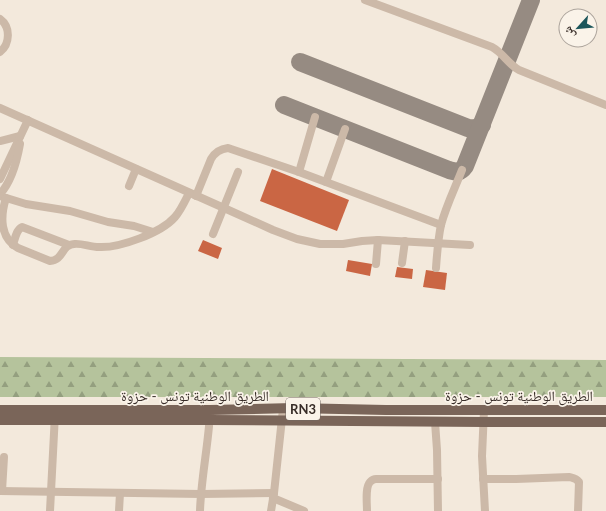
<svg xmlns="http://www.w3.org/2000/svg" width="606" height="511" viewBox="0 0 606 511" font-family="Lato,'Noto Naskh Arabic',sans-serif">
  <defs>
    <pattern id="forest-firs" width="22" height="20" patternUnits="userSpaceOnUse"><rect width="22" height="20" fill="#b5c39c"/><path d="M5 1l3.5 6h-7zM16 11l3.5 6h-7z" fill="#949f7f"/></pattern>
  </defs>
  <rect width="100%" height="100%" fill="#f3e9dc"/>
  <path fill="url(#forest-firs)" d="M 0,357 L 606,360 L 606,397 L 0,397 Z"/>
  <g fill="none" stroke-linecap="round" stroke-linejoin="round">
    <g stroke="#968b82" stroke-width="18">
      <path d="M 300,62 L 468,128 C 474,129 477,128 482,125"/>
      <path d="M 284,105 L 449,170 C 457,172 460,173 465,166 L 531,0"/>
    </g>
  </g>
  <g fill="#ca6644">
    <path d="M 272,169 L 349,200 L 337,231 L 260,201 Z"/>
    <path d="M 203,240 L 222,248 L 218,259 L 198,251 Z"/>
    <path d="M 348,260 L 372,264 L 370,276 L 346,271 Z"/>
    <path d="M 397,267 L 413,269 L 412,279 L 395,277 Z"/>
    <path d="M 426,270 L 447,273 L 445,290 L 423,287 Z"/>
  </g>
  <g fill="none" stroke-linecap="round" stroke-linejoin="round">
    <g stroke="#ccb9a8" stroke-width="8">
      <path d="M 365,0 L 492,47 C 503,53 508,64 519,70 L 606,105"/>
      <path d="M 0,19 C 11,27 10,44 0,52"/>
      <path d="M 0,108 L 224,208 L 273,230 L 297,239 L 320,244 L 343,244 L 362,241 L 378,240 L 470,245"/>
      <path d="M 0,141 L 20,136"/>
      <path d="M 299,172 L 315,117"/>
      <path d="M 0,179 L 28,120"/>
      <path d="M 326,182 L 345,129"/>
      <path d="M 129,186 L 136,169"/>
      <path d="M 0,194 C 12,181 17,161 20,144"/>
      <path d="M 0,196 L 26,204 L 70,211 L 108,222 L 134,226 L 153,232"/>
      <path d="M 196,196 L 211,159 C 215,152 220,149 228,148 L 299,172 L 441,225"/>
      <path d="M 6,198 C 0,217 0,238 18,248 L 50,261 C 64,260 61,245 74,244 C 82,243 90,247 99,247 C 120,248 161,233 175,217 C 181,210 185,201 189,193"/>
      <path d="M 213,234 L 238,172"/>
      <path d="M 13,245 C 15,239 16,230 22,227 L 69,245"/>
      <path d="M 402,263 L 405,241"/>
      <path d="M 376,264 L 378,240"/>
      <path d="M 436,268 C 437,254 438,239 441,225 C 446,206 455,188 462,170"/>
      <path d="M 484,410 L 482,456 L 485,511"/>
      <path d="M 435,422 L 437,450 L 438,511"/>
      <path d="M 483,479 L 516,479 L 569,477 C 573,478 576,478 579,482 L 578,511"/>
      <path d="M 0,491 L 201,494 L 274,493"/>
      <path d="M 2,491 L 4,457"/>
      <path d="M 273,498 L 304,511"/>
      <path d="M 50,511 L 55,414"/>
      <path d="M 119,511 L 120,493"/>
      <path d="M 200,511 C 201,479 208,447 210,414"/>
      <path d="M 271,511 L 274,493 L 283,409"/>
      <path d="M 367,511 C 367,504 365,487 370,482 C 372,480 374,479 376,479 L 438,479"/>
    </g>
    <g stroke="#7a6559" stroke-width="10">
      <path d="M 0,410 L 210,410 L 293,408 L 386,410 L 606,410"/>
      <path d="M 0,420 L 209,420 L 484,422 L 606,422"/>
    </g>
  </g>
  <g text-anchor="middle" stroke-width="3.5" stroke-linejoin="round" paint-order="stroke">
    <rect fill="#faf3e9" stroke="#726862" stroke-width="1" x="286" y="398" width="34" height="22" rx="3"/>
    <g font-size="13" font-weight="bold" fill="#382d28">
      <text x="303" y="414">RN3</text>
    </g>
    <g font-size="14" fill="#382d28" stroke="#faf3e9">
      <text x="195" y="401">الطريق الوطنية تونس - حزوة</text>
      <text x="519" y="401">الطريق الوطنية تونس - حزوة</text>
    </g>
  </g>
  <g transform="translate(578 28) rotate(243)"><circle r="19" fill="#faf3e9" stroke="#aca49c"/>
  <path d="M0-3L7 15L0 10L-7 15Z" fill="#1c565b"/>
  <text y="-6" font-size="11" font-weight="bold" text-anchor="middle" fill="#382d28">ش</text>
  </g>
</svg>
